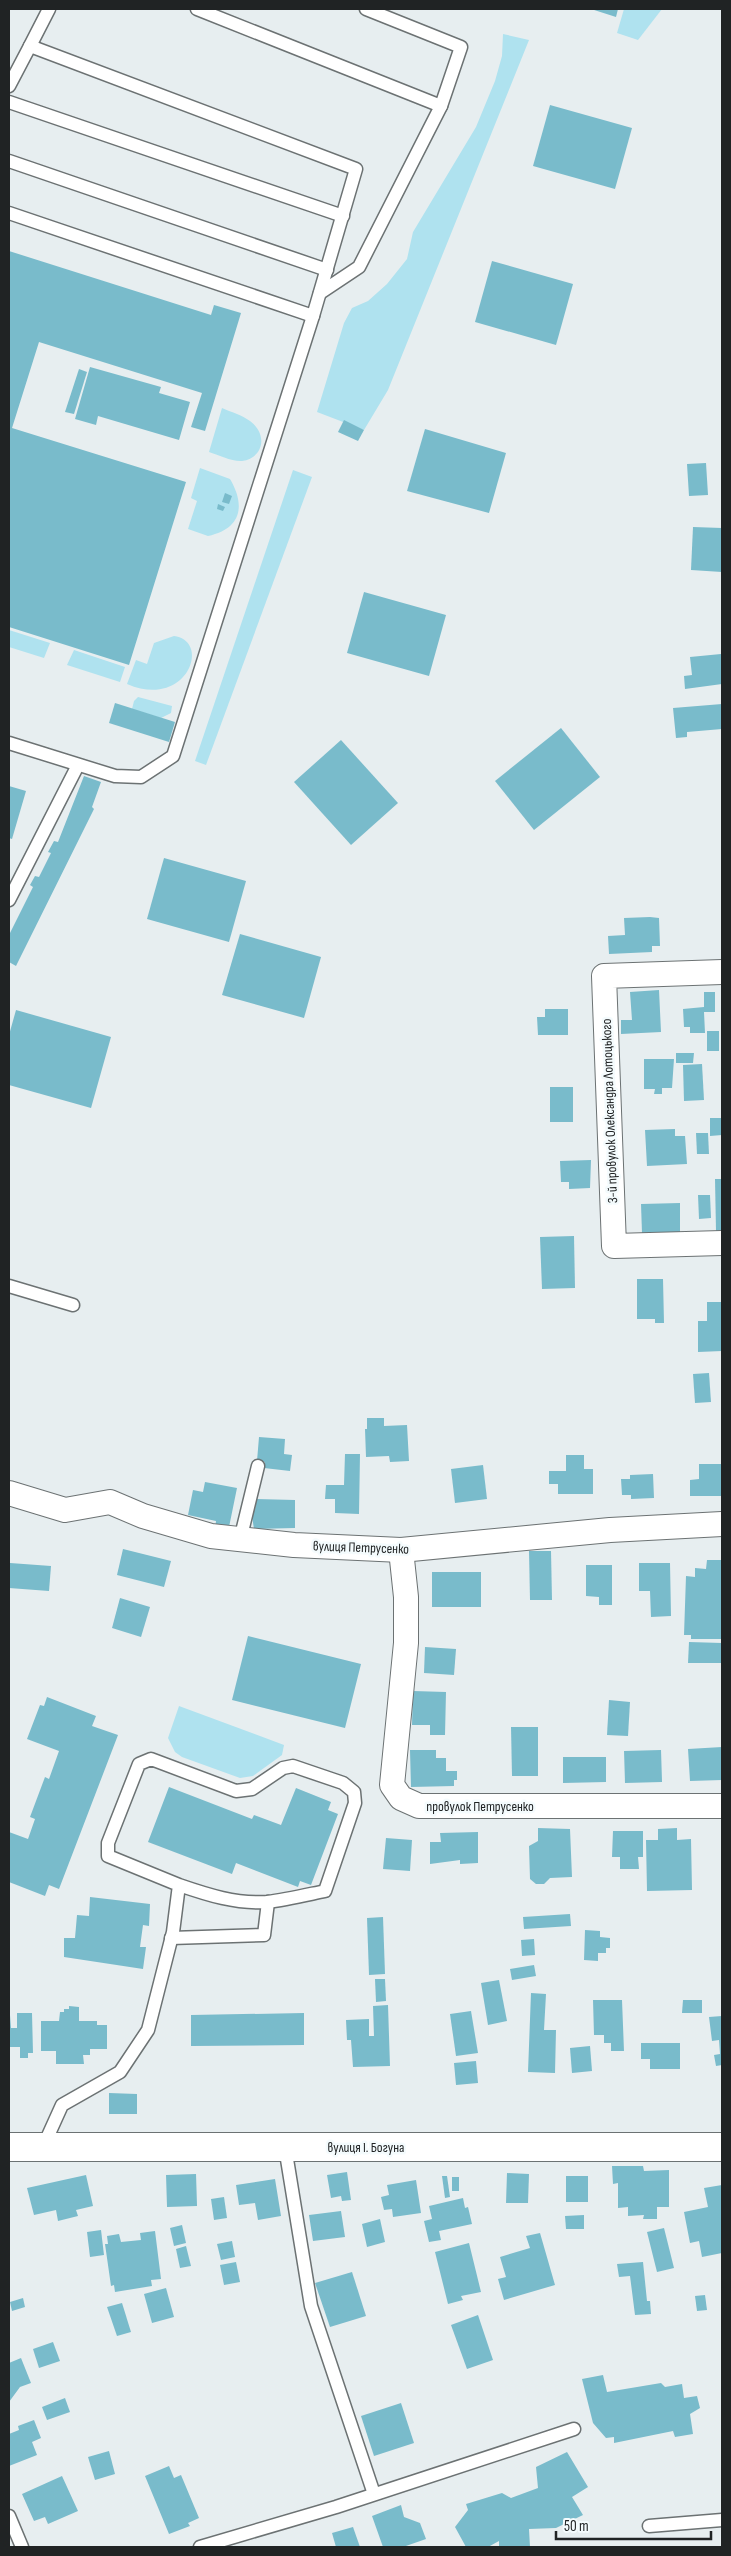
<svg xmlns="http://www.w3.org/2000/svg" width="731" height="2556" viewBox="0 0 731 2556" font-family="'Sofia Sans Condensed',sans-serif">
  <rect width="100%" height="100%" fill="#e7eef0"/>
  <g fill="#afe2ef">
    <path d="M 624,9 L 662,9 L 638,40 L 617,33 Z"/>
    <path d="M 503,34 L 529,40 L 388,390 L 364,430 L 317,412 L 344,323 L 352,308 L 368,301 L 387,284 L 407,259 L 413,232 L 476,127 L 495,81 L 502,56 Z"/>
    <path d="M 222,408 C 231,412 242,415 250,421 C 268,434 264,458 242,461 C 233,462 218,455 209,452 Z"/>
    <path d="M 200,468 L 230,479 C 246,506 241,529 208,536 L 188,529 L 197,501 L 191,498 Z"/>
    <path d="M 293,470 L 312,477 L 206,765 L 195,761 Z"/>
    <path d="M 9,630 L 50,643 L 44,658 L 9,647 Z"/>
    <path d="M 174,636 C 212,641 187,710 127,684 L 136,660 L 147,664 L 154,643 Z"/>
    <path d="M 74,650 L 125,667 L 120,682 L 67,665 Z"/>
    <path d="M 138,697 L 172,706 L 171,713 L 161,718 L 132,709 L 134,701 Z"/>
    <path d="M 179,1706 L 284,1745 L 282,1755 L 253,1776 L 240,1778 L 182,1757 L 175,1752 L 168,1738 Z"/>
  </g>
  <g fill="#79bbcb">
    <path d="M 591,9 L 618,9 L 616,17 Z"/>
    <path d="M 550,105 L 632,128 L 615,189 L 533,166 Z"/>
    <path d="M 9,251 L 211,315 L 214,305 L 241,313 L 205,431 L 191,427 L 202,393 L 39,342 L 12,428 L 186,482 L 129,665 L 9,627 Z"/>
    <path d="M 492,261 L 573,284 L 556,345 L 475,322 Z"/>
    <path d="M 90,367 L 161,387 L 159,393 L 190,402 L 179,440 L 98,416 L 96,425 L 75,419 Z"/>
    <path d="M 79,369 L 87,372 L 74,414 L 65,412 Z"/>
    <path d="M 344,420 L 364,430 L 358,441 L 338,432 Z"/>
    <path d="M 425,429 L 506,453 L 489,513 L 407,491 Z"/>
    <path d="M 706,463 L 708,495 L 689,496 L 687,464 Z"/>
    <path d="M 225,493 L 232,496 L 229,504 L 222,502 Z"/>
    <path d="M 218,504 L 225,507 L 223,511 L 217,509 Z"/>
    <path d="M 693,527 L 722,528 L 722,572 L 691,570 Z"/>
    <path d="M 364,592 L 446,615 L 429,676 L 347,653 Z"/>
    <path d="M 721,654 L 722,684 L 685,689 L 684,676 L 692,675 L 690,657 Z"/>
    <path d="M 115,703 L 175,722 L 169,742 L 109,723 Z"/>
    <path d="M 722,704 L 722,729 L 687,732 L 687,737 L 676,738 L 673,708 Z"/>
    <path d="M 561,728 L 600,777 L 534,830 L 495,781 Z"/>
    <path d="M 341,740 L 398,803 L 351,845 L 294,782 Z"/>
    <path d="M 84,776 L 101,782 L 92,807 L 94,809 L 16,966 L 9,962 L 9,935 L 33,887 L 30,885 L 35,876 L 39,877 L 51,853 L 48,852 L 54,841 L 58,842 Z"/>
    <path d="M 9,786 L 26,791 L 12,839 L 9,838 Z"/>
    <path d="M 164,858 L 246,881 L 229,942 L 147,919 Z"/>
    <path d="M 650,917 L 659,918 L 660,946 L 652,946 L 652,952 L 609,954 L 608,936 L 625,935 L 624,918 Z"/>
    <path d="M 240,934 L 321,957 L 304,1018 L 222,995 Z"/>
    <path d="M 659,990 L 661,1032 L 621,1034 L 621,1020 L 632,1020 L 630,992 Z"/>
    <path d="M 704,992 L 715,992 L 715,1012 L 704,1012 L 705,1033 L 690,1033 L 690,1027 L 684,1027 L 683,1009 L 704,1007 Z"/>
    <path d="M 545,1009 L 568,1009 L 568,1035 L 538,1035 L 537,1017 L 545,1017 Z"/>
    <path d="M 16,1010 L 111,1037 L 91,1108 L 9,1085 L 9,1035 Z"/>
    <rect x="707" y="1031" width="12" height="20"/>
    <path d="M 676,1053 L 694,1053 L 693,1063 L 676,1063 Z"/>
    <path d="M 644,1059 L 674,1059 L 672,1088 L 662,1088 L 662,1094 L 654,1094 L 655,1089 L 644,1089 Z"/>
    <path d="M 702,1064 L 704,1100 L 684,1101 L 683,1065 Z"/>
    <rect x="550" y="1087" width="23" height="35"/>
    <path d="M 710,1118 L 721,1118 L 722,1135 L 710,1136 Z"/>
    <path d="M 675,1129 L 675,1136 L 685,1136 L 687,1164 L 647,1166 L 645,1130 Z"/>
    <path d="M 696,1133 L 708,1133 L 709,1154 L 697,1154 Z"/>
    <path d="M 591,1160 L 590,1188 L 569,1189 L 569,1182 L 561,1182 L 560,1161 Z"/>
    <path d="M 715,1179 L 722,1179 L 722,1231 L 716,1231 Z"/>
    <path d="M 698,1195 L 710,1195 L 711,1218 L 699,1219 Z"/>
    <path d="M 680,1203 L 680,1233 L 642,1233 L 641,1204 Z"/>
    <path d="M 574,1236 L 575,1288 L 542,1289 L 540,1237 Z"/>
    <path d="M 637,1279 L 663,1279 L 664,1323 L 655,1323 L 655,1319 L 637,1319 Z"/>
    <path d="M 707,1302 L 722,1302 L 722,1351 L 698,1352 L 698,1321 L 707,1321 Z"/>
    <path d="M 709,1373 L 711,1402 L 695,1403 L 693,1374 Z"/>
    <path d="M 367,1418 L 384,1418 L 384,1426 L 407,1425 L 409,1461 L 390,1462 L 389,1456 L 366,1457 L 365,1429 L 367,1429 Z"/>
    <path d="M 259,1437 L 285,1439 L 284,1454 L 292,1455 L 290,1471 L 264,1468 L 265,1462 L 257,1461 Z"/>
    <path d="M 345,1454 L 360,1454 L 359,1514 L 335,1513 L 335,1499 L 325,1499 L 326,1485 L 344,1485 Z"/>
    <path d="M 566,1455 L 584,1455 L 584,1469 L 593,1469 L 593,1494 L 558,1494 L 558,1484 L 549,1484 L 549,1471 L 566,1471 Z"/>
    <path d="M 699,1464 L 722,1464 L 722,1496 L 690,1496 L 690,1480 L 699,1479 Z"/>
    <path d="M 483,1465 L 487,1499 L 455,1503 L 451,1469 Z"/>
    <path d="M 653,1474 L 654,1498 L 631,1499 L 631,1495 L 622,1495 L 621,1479 L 630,1479 L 630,1475 Z"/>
    <path d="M 205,1482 L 237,1488 L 228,1532 L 215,1529 L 216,1521 L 188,1515 L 193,1490 L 203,1492 Z"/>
    <path d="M 256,1499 L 295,1500 L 295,1528 L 254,1529 L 251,1510 L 255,1510 Z"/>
    <path d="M 123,1549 L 171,1561 L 164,1587 L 117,1575 Z"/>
    <path d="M 529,1551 L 551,1551 L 552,1600 L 530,1600 Z"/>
    <path d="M 707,1560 L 722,1560 L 722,1639 L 691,1639 L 691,1635 L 684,1635 L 686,1576 L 695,1577 L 695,1568 L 706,1569 Z"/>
    <path d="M 10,1563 L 51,1566 L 49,1591 L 9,1588 Z"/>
    <path d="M 639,1563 L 670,1563 L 671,1616 L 651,1617 L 650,1591 L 639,1591 Z"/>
    <path d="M 586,1565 L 612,1565 L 612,1605 L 599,1605 L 599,1597 L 586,1596 Z"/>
    <rect x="432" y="1572" width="49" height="35"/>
    <path d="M 120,1598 L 150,1607 L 141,1637 L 112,1628 Z"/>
    <path d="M 248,1636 L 361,1664 L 345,1728 L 232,1700 Z"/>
    <path d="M 689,1642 L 722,1643 L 722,1663 L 688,1663 Z"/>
    <path d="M 425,1647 L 456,1649 L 454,1675 L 424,1673 Z"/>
    <path d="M 413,1691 L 446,1692 L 445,1735 L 430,1735 L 430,1725 L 412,1725 Z"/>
    <path d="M 47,1697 L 96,1716 L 92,1726 L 118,1735 L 59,1889 L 49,1885 L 45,1896 L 9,1882 L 9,1832 L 28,1839 L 35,1819 L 30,1817 L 45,1777 L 49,1779 L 59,1751 L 27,1739 L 40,1705 L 44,1706 Z"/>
    <path d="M 609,1700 L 630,1702 L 628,1736 L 607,1735 Z"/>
    <path d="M 511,1727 L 538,1727 L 538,1776 L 512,1776 Z"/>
    <path d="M 722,1747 L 722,1780 L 690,1781 L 688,1749 Z"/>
    <path d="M 410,1750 L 436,1750 L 436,1758 L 446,1758 L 446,1771 L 457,1771 L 457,1780 L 454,1780 L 454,1786 L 411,1787 Z"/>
    <path d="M 661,1750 L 662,1782 L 625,1783 L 624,1751 Z"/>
    <path d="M 563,1757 L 606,1757 L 606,1782 L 563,1783 Z"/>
    <path d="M 169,1787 L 252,1819 L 254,1815 L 281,1825 L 296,1788 L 331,1802 L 328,1810 L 338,1814 L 311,1885 L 300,1881 L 298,1887 L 236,1863 L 232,1874 L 148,1842 Z"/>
    <path d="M 538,1828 L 570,1829 L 572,1877 L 550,1878 L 544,1884 L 536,1884 L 530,1879 L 529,1846 L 538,1841 Z"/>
    <path d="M 677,1828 L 677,1840 L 691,1839 L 692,1890 L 647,1891 L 646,1840 L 658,1840 L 658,1829 Z"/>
    <path d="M 613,1831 L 643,1831 L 643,1857 L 638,1857 L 639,1869 L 620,1869 L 620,1857 L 612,1857 Z"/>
    <path d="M 478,1832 L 478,1863 L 460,1864 L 460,1860 L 430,1864 L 430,1842 L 441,1842 L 440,1833 Z"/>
    <path d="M 386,1838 L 412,1840 L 410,1871 L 383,1869 Z"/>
    <path d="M 90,1897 L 150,1904 L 149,1926 L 143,1925 L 140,1947 L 146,1947 L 143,1969 L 64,1957 L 64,1938 L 75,1938 L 77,1915 L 89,1916 Z"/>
    <path d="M 570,1914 L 571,1926 L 524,1929 L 523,1917 Z"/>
    <path d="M 383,1917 L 385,1974 L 369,1975 L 367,1918 Z"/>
    <path d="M 585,1930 L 600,1931 L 600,1937 L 610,1938 L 610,1948 L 606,1948 L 606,1953 L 598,1953 L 598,1961 L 584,1960 Z"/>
    <path d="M 534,1939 L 535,1955 L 522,1956 L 521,1940 Z"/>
    <path d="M 534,1965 L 536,1976 L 512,1980 L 510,1969 Z"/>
    <path d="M 375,1979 L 385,1979 L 386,2001 L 376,2002 Z"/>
    <path d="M 499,1980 L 507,2021 L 488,2025 L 481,1983 Z"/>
    <path d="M 531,1993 L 546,1994 L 544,2030 L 556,2030 L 555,2073 L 528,2072 Z"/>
    <path d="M 593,2000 L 622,2000 L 624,2051 L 611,2051 L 611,2043 L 604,2043 L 604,2035 L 594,2035 Z"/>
    <path d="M 683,2000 L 702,2000 L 702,2013 L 682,2013 Z"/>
    <path d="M 9,2002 L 11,2028 L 17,2028 L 17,2013 L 32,2013 L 33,2053 L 28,2053 L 28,2058 L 20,2058 L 20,2047 L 9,2047 Z"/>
    <path d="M 388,2005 L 390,2066 L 353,2067 L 351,2040 L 347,2040 L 346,2020 L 369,2019 L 369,2036 L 374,2036 L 373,2006 Z"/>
    <path d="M 69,2006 L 79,2007 L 79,2021 L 97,2021 L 97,2025 L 107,2025 L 107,2049 L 90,2049 L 90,2055 L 83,2055 L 84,2064 L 56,2064 L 56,2051 L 41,2051 L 41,2021 L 59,2021 L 60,2012 L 64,2012 L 64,2009 L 69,2009 Z"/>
    <path d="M 471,2011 L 478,2053 L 456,2056 L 450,2014 Z"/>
    <path d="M 304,2013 L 304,2045 L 191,2046 L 191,2015 Z"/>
    <path d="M 722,2016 L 722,2065 L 716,2066 L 714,2055 L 720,2054 L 719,2040 L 712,2041 L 709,2017 Z"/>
    <path d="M 641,2043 L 680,2043 L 680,2069 L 650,2069 L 650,2059 L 641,2059 Z"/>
    <path d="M 590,2046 L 592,2071 L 572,2073 L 570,2048 Z"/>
    <path d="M 476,2061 L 478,2083 L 456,2085 L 454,2063 Z"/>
    <path d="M 109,2093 L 137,2094 L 137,2114 L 109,2114 Z"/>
    <path d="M 612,2166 L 643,2166 L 644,2171 L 669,2170 L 669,2207 L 657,2207 L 657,2219 L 643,2219 L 644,2215 L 628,2216 L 628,2207 L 618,2208 L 618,2183 L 613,2184 Z"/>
    <path d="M 347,2172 L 351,2200 L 342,2201 L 341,2196 L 331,2198 L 327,2175 Z"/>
    <path d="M 507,2173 L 529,2174 L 528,2203 L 506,2203 Z"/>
    <path d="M 196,2174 L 197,2206 L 167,2207 L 166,2175 Z"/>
    <path d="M 86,2175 L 93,2206 L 76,2210 L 78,2216 L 58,2221 L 56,2210 L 34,2215 L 27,2188 Z"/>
    <path d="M 442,2176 L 447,2176 L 450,2197 L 445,2198 Z"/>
    <rect x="566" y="2176" width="22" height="26"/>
    <rect x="452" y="2177" width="7" height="14"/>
    <path d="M 275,2179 L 281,2216 L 258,2220 L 255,2203 L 239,2205 L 236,2185 Z"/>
    <path d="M 416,2180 L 421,2213 L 393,2217 L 392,2209 L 384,2210 L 381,2197 L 389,2195 L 387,2185 Z"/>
    <path d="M 722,2185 L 722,2253 L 702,2257 L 699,2241 L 690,2243 L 684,2212 L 708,2207 L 704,2188 Z"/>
    <path d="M 224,2197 L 227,2218 L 214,2220 L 211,2199 Z"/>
    <path d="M 463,2198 L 465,2208 L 468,2207 L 472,2224 L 439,2231 L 441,2240 L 429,2242 L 424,2221 L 432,2219 L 429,2206 Z"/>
    <path d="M 341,2211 L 345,2237 L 313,2241 L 309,2215 Z"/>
    <path d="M 584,2215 L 584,2229 L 566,2229 L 565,2216 Z"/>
    <path d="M 380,2219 L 385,2242 L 367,2247 L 362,2224 Z"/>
    <path d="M 182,2225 L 186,2243 L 174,2246 L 170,2228 Z"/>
    <path d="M 664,2228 L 674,2268 L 657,2272 L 647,2232 Z"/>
    <path d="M 101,2230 L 104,2255 L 90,2257 L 87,2232 Z"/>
    <path d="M 155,2231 L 161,2279 L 151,2280 L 152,2286 L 115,2292 L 114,2285 L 111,2286 L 105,2244 L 108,2244 L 107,2236 L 119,2234 L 121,2242 L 141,2240 L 140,2233 Z"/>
    <path d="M 540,2233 L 555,2285 L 504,2300 L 498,2279 L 506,2277 L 500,2257 L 530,2248 L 526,2236 Z"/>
    <path d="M 232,2241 L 235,2257 L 221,2260 L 217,2244 Z"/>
    <path d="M 469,2243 L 481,2292 L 461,2296 L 463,2300 L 448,2304 L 435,2252 Z"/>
    <path d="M 186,2246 L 191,2266 L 180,2268 L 176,2249 Z"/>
    <path d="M 236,2262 L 240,2282 L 224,2285 L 220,2265 Z"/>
    <path d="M 643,2262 L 647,2301 L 650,2301 L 651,2314 L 635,2315 L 630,2276 L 619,2277 L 617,2264 Z"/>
    <path d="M 352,2272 L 366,2316 L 330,2327 L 315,2283 Z"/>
    <path d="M 166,2288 L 174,2317 L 152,2323 L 144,2294 Z"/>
    <path d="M 705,2295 L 707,2310 L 697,2311 L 695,2296 Z"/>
    <path d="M 23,2298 L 25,2307 L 12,2311 L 10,2302 Z"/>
    <path d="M 122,2303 L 131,2332 L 117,2336 L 107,2307 Z"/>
    <path d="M 478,2315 L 493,2360 L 467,2369 L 451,2325 Z"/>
    <path d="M 53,2342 L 60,2361 L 39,2368 L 33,2349 Z"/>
    <path d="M 21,2358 L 31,2383 L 20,2387 L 9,2402 L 9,2363 Z"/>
    <path d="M 603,2375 L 607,2392 L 661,2383 L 665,2387 L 682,2384 L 684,2398 L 697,2396 L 700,2408 L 690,2414 L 693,2434 L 675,2437 L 673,2431 L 614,2443 L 614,2437 L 606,2438 L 593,2423 L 582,2379 Z"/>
    <path d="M 65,2398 L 70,2412 L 47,2420 L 42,2407 Z"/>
    <path d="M 401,2403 L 414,2443 L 374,2456 L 361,2416 Z"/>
    <path d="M 34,2420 L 41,2438 L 32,2442 L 37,2455 L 9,2466 L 9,2434 L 19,2430 L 18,2426 Z"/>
    <path d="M 109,2451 L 115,2474 L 95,2480 L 88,2457 Z"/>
    <path d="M 567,2452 L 588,2487 L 572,2497 L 583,2515 L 556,2528 L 529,2529 L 530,2547 L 499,2547 L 499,2541 L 488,2547 L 466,2547 L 455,2527 L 468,2510 L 466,2504 L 502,2493 L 511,2498 L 538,2488 L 536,2467 Z"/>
    <path d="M 169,2466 L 174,2478 L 181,2475 L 199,2518 L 188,2523 L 190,2526 L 169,2534 L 145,2476 Z"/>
    <path d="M 62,2476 L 78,2511 L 48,2524 L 45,2517 L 34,2521 L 22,2494 Z"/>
    <path d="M 401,2505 L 404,2517 L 420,2523 L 426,2539 L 403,2547 L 383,2547 L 372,2516 Z"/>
    <path d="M 353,2527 L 360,2547 L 336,2547 L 332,2533 Z"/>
  </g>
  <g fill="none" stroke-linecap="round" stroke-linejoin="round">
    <defs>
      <g id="service">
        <path d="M 197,9 L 441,106 L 359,267 L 320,293"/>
        <path d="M 366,9 L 461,47 L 441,106"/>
        <path d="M 30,46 L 49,9"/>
        <path d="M 9,86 L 30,46 L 356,169 L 313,316 L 173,756 L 141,777 L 115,776 L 9,743"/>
        <path d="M 9,102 L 343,216"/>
        <path d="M 9,161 L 327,270"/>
        <path d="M 9,213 L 313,316"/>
        <path d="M 9,900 L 78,765"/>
        <path d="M 9,1286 L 73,1305"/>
        <path d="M 240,1540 L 258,1466"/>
        <path d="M 171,1938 L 264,1935 L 268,1902"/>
        <path d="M 43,2147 L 62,2105 L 120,2072 L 148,2030 L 173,1932 L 179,1885 L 108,1856 L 108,1843 L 139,1764 L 151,1759 L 236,1791 L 252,1789 L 283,1768 L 293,1766 L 343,1783 L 354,1792 L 355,1803 L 325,1891 C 306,1895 286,1900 267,1902 C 236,1904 208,1895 179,1885"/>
        <path d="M 285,2147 L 311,2306 L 374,2494"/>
        <path d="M 9,2516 L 22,2547"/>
        <path d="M 649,2526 L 722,2520"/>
        <path d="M 200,2547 L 336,2507 L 574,2429"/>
      </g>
      <g id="minor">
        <path d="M 722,972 L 604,976 L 614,1246 L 722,1243"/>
        <path d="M 9,1493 L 65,1510 L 110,1502 L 143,1516 L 211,1536 L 294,1545 L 401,1550 L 610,1530 L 722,1524"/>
        <path d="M 401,1550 L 406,1597 L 406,1643 L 392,1785 L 401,1798 L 419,1806 L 722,1806"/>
      </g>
      <path id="tertiary" d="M 9,2147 L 722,2147"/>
    </defs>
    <use href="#service" stroke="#6c7273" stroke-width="15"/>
    <use href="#minor" stroke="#6c7273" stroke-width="26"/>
    <use href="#tertiary" stroke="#6c7273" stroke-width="30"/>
    <use href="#service" stroke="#fff" stroke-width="12"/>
    <use href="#minor" stroke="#fff" stroke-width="24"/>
    <use href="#tertiary" stroke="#fff" stroke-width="28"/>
  </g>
  <g text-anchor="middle" stroke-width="5" stroke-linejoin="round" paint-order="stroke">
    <g font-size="14" fill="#202324" stroke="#f4fbfd">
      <text transform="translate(609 1111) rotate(-92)" y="5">3-й провулок Олександра Лотоцького</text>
      <text transform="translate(361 1547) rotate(2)" y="5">вулиця Петрусенко</text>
      <text x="480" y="1811">провулок Петрусенко</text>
      <text x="366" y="2152">вулиця І. Богуна</text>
    </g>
  </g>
  <rect width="731" height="2556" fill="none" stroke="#202324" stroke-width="20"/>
  <path d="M556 2531v8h155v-8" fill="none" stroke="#202324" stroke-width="2.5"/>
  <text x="564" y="2531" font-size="15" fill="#202324" stroke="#f4fbfd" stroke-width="4" paint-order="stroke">50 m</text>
</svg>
